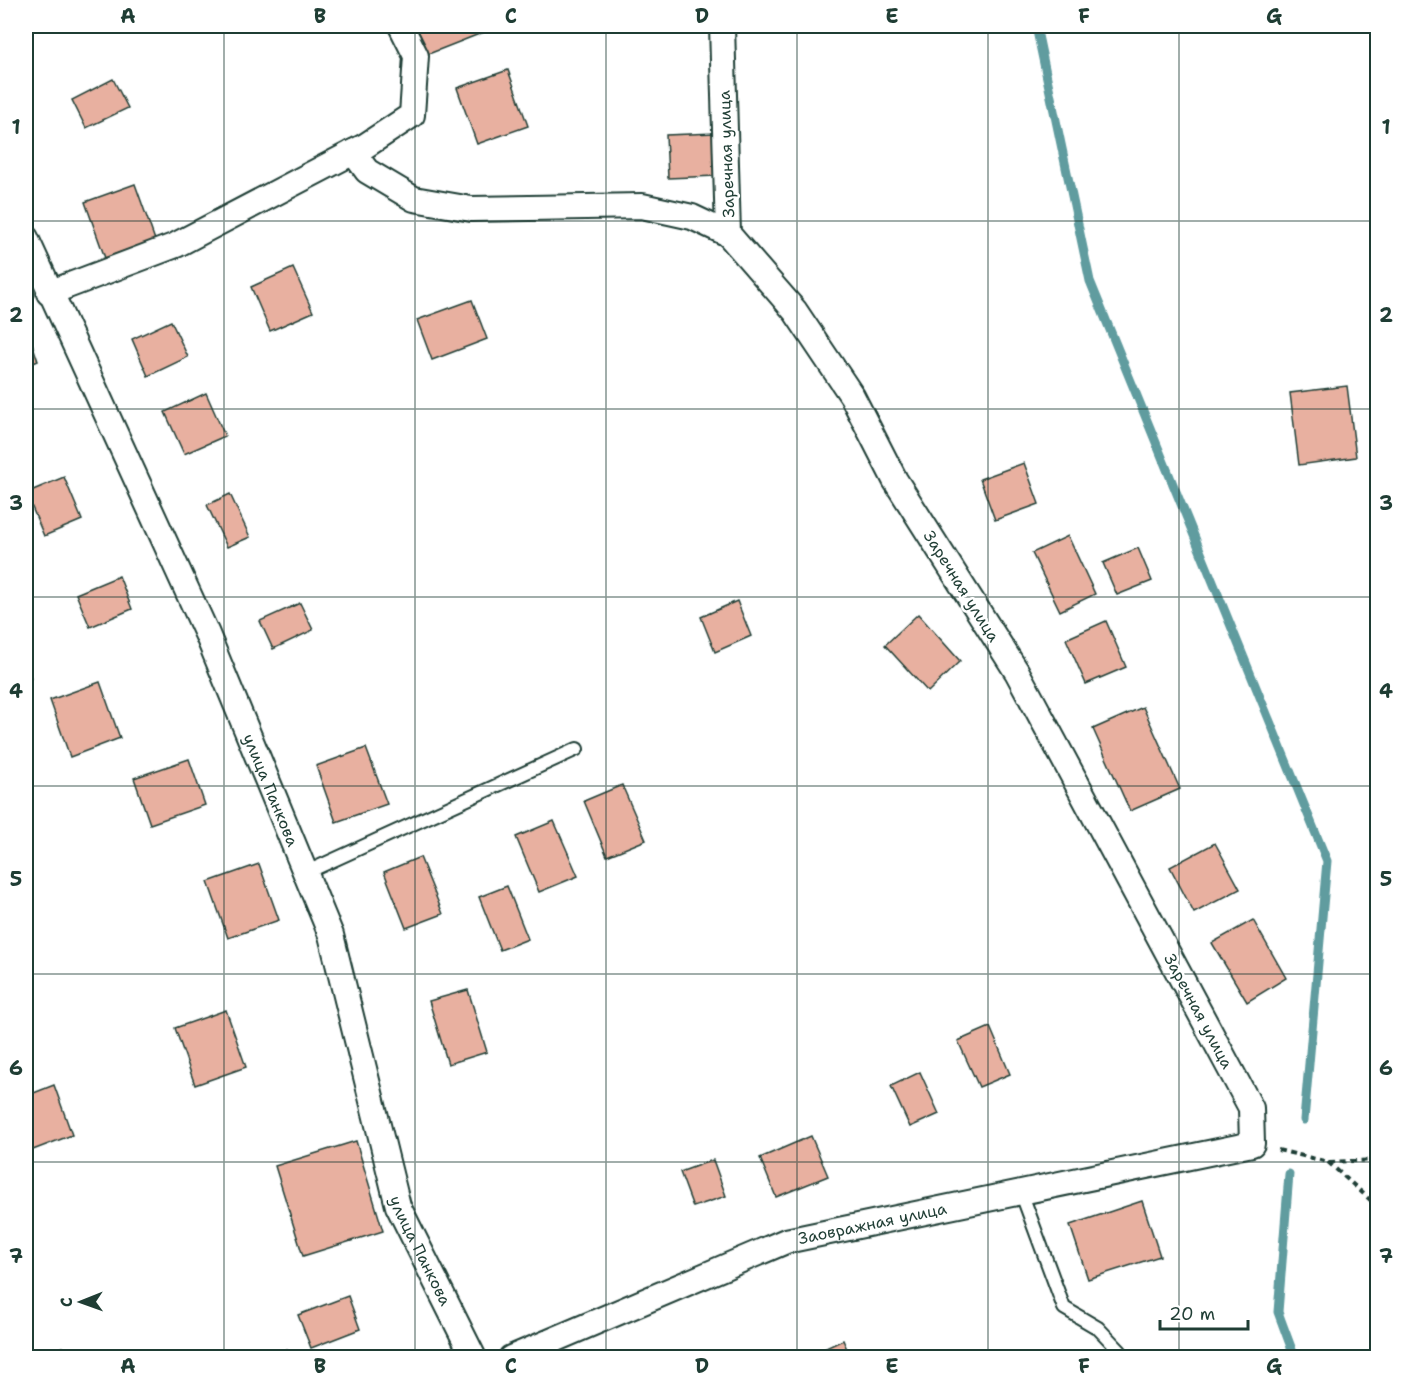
<svg xmlns="http://www.w3.org/2000/svg" width="1403" height="1383" viewBox="0 0 1403 1383" font-family="'Shantell Sans',sans-serif">
  <rect width="100%" height="100%" fill="#fff"/>
  <filter id="ink" filterUnits="userSpaceOnUse"><feTurbulence type="fractalNoise" baseFrequency=".0167" numOctaves="2"/><feDisplacementMap in="SourceGraphic" scale="12" xChannelSelector="R" yChannelSelector="G"/><feConvolveMatrix kernelMatrix="1 2 1 2 8 2 1 2 1" color-interpolation-filters="sRGB"/></filter>
  <g filter="url(#ink)">
    <g fill="none" stroke-linecap="round" stroke-linejoin="round">
      <g stroke="#609c9f" stroke-width="9">
        <path d="M 1036,26 L 1090,281 L 1327,861 L 1304,1120"/>
        <path d="M 1289,1174 L 1278,1312 L 1295,1358"/>
      </g>
    </g>
    <g fill="#e8b0a0" stroke="#1f3d34" stroke-width="1.5">
      <path d="M 35,26 L 51,26 L 37,30 Z"/>
      <path d="M 426,26 L 491,26 L 492,29 L 426,55 L 417,29 Z"/>
      <path d="M 508,70 L 528,126 L 477,144 L 457,88 Z"/>
      <path d="M 113,79 L 128,108 L 86,128 L 72,100 Z"/>
      <path d="M 715,133 L 716,176 L 668,178 L 666,135 Z"/>
      <path d="M 135,184 L 155,240 L 105,258 L 85,202 Z"/>
      <path d="M 293,268 L 313,312 L 270,331 L 251,287 Z"/>
      <path d="M 472,300 L 487,339 L 432,360 L 417,320 Z"/>
      <path d="M 171,321 L 188,357 L 148,376 L 132,339 Z"/>
      <path d="M 26,325 L 38,361 L 26,366 Z"/>
      <path d="M 1347,386 L 1356,457 L 1299,465 L 1290,393 Z"/>
      <path d="M 206,393 L 225,436 L 184,454 L 165,412 Z"/>
      <path d="M 1024,463 L 1039,504 L 995,520 L 980,479 Z"/>
      <path d="M 64,477 L 82,520 L 44,536 L 26,493 Z"/>
      <path d="M 230,494 L 250,537 L 227,547 L 207,505 Z"/>
      <path d="M 1068,536 L 1095,594 L 1060,611 L 1032,553 Z"/>
      <path d="M 1138,548 L 1152,581 L 1117,595 L 1103,563 Z"/>
      <path d="M 119,576 L 132,609 L 90,627 L 76,594 Z"/>
      <path d="M 737,601 L 751,636 L 715,652 L 701,617 Z"/>
      <path d="M 300,603 L 313,630 L 273,649 L 260,621 Z"/>
      <path d="M 918,614 L 960,661 L 928,692 L 885,645 Z"/>
      <path d="M 1106,621 L 1126,667 L 1086,684 L 1066,639 Z"/>
      <path d="M 26,665 L 31,678 L 26,680 Z"/>
      <path d="M 100,682 L 120,738 L 70,757 L 50,700 Z"/>
      <path d="M 1143,707 L 1180,789 L 1130,811 L 1093,729 Z"/>
      <path d="M 366,748 L 387,804 L 336,822 L 316,766 Z"/>
      <path d="M 189,759 L 205,805 L 150,824 L 134,778 Z"/>
      <path d="M 622,785 L 646,840 L 607,856 L 584,801 Z"/>
      <path d="M 554,821 L 578,876 L 539,892 L 516,837 Z"/>
      <path d="M 1215,843 L 1240,889 L 1194,913 L 1170,867 Z"/>
      <path d="M 420,857 L 443,914 L 406,928 L 384,872 Z"/>
      <path d="M 259,864 L 279,920 L 228,938 L 208,882 Z"/>
      <path d="M 507,886 L 528,939 L 500,950 L 479,897 Z"/>
      <path d="M 1253,920 L 1286,978 L 1247,1002 L 1212,943 Z"/>
      <path d="M 468,990 L 487,1052 L 448,1064 L 429,1001 Z"/>
      <path d="M 226,1010 L 246,1067 L 195,1085 L 175,1028 Z"/>
      <path d="M 990,1027 L 1010,1074 L 979,1087 L 958,1041 Z"/>
      <path d="M 920,1072 L 939,1114 L 910,1127 L 891,1086 Z"/>
      <path d="M 54,1085 L 72,1135 L 33,1150 L 26,1131 L 26,1096 Z"/>
      <path d="M 811,1136 L 828,1176 L 776,1197 L 760,1158 Z"/>
      <path d="M 356,1141 L 383,1231 L 303,1256 L 275,1166 Z"/>
      <path d="M 713,1160 L 726,1196 L 693,1207 L 680,1172 Z"/>
      <path d="M 1142,1201 L 1160,1256 L 1088,1279 L 1070,1225 Z"/>
      <path d="M 348,1296 L 360,1329 L 311,1348 L 298,1315 Z"/>
      <path d="M 843,1340 L 851,1358 L 815,1358 L 813,1354 Z"/>
      <path d="M 63,1347 L 67,1358 L 35,1358 Z"/>
      <path d="M 287,1349 L 290,1358 L 267,1358 Z"/>
    </g>
    <g fill="none" stroke-linecap="round" stroke-linejoin="round">
      <defs>
        <g id="service">
          <path d="M 305,873 L 577,749"/>
          <path d="M 1021,1192 L 1064,1308 L 1098,1328 L 1120,1351 L 1123,1358"/>
        </g>
        <g id="minor">
          <path d="M 353,152 L 367,171 L 414,199 L 471,209 L 642,206 L 692,217 L 728,234"/>
          <path id="s1" d="M 26,238 L 207,634 L 331,935 L 398,1206 L 474,1358"/>
          <path d="M 49,293 L 176,245 L 365,146 L 412,115 L 416,56 L 401,26"/>
          <path id="s2" d="M 511,1358 L 786,1241 L 1252,1144 L 1251,1108 L 1017,672 L 895,480 L 852,396 L 795,311 L 728,234 L 722,26"/>
        </g>
      </defs>
      <use href="#service" stroke="#1f3d34" stroke-width="16"/>
      <use href="#minor" stroke="#1f3d34" stroke-width="28"/>
      <g stroke="#1f3d34" stroke-width="4" stroke-dasharray="6 4.5" stroke-linecap="butt">
        <path d="M 1278,1150 L 1328,1162 L 1378,1160"/>
        <path d="M 1328,1162 L 1378,1207"/>
      </g>
      <use href="#service" stroke="#fff" stroke-width="12"/>
      <use href="#minor" stroke="#fff" stroke-width="24"/>
    </g>
  </g>
  <path fill="none" stroke="#1f3d34" stroke-width="1.5" stroke-opacity="0.55" d="M 224,26 L 224,1358M 415,26 L 415,1358M 606,26 L 606,1358M 797,26 L 797,1358M 988,26 L 988,1358M 1179,26 L 1179,1358M 26,221 L 1378,221M 26,409 L 1378,409M 26,597 L 1378,597M 26,786 L 1378,786M 26,974 L 1378,974M 26,1162 L 1378,1162"/>
  <g text-anchor="middle" stroke-width="5" stroke-linejoin="round" paint-order="stroke">
    <g font-size="16" fill="#1f3d34" stroke="#fff">
      <text transform="translate(726 154) rotate(-92)" y="6">Заречная улица</text>
      <text transform="translate(962 586) rotate(58)" y="6">Заречная улица</text>
      <text dy="6" stroke="none"><textPath href="#s1" startOffset="604">улица Панкова</textPath></text>
      <text transform="translate(1199 1011) rotate(62)" y="6">Заречная улица</text>
      <text dy="6" stroke="none"><textPath href="#s2" startOffset="387">Заовражная улица</textPath></text>
      <text dy="6" stroke="none"><textPath href="#s1" startOffset="1090">улица Панкова</textPath></text>
    </g>
  </g>
  <rect width="1403" height="1383" fill="none" stroke="#fff" stroke-width="66"/>
  <g transform="translate(81 1302) rotate(269)" stroke="#ffffff" stroke-width="4.5" paint-order="stroke">
  <path d="M0-4.5L10 22L0 15L-10 22Z" fill="#1f3d34"/>
  <text y="-9" font-size="16" font-weight="bold" text-anchor="middle" fill="#1f3d34">С</text>
  </g>
  <path d="M1160 1320v9h88v-9" fill="none" stroke="#1f3d34" stroke-width="3"/>
  <text x="1169" y="1320" font-size="18" fill="#1f3d34" stroke="#ffffff" stroke-width="4.5" paint-order="stroke">20 m</text>
  <rect x="33" y="33" width="1337" height="1317" fill="none" stroke="#1f3d34" stroke-width="2"/>
  <g font-size="20" text-anchor="middle" font-weight="bold" fill="#1f3d34">
    <text x="128" y="23">A</text>
    <text x="320" y="23">B</text>
    <text x="511" y="23">C</text>
    <text x="702" y="23">D</text>
    <text x="892" y="23">E</text>
    <text x="1084" y="23">F</text>
    <text x="1274" y="23">G</text>
    <text x="16" y="134">1</text>
    <text x="1386" y="134">1</text>
    <text x="16" y="322">2</text>
    <text x="1386" y="322">2</text>
    <text x="16" y="510">3</text>
    <text x="1386" y="510">3</text>
    <text x="16" y="698">4</text>
    <text x="1386" y="698">4</text>
    <text x="16" y="886">5</text>
    <text x="1386" y="886">5</text>
    <text x="16" y="1075">6</text>
    <text x="1386" y="1075">6</text>
    <text x="16" y="1263">7</text>
    <text x="1386" y="1263">7</text>
    <text x="128" y="1373">A</text>
    <text x="320" y="1373">B</text>
    <text x="511" y="1373">C</text>
    <text x="702" y="1373">D</text>
    <text x="892" y="1373">E</text>
    <text x="1084" y="1373">F</text>
    <text x="1274" y="1373">G</text>
  </g>
</svg>
